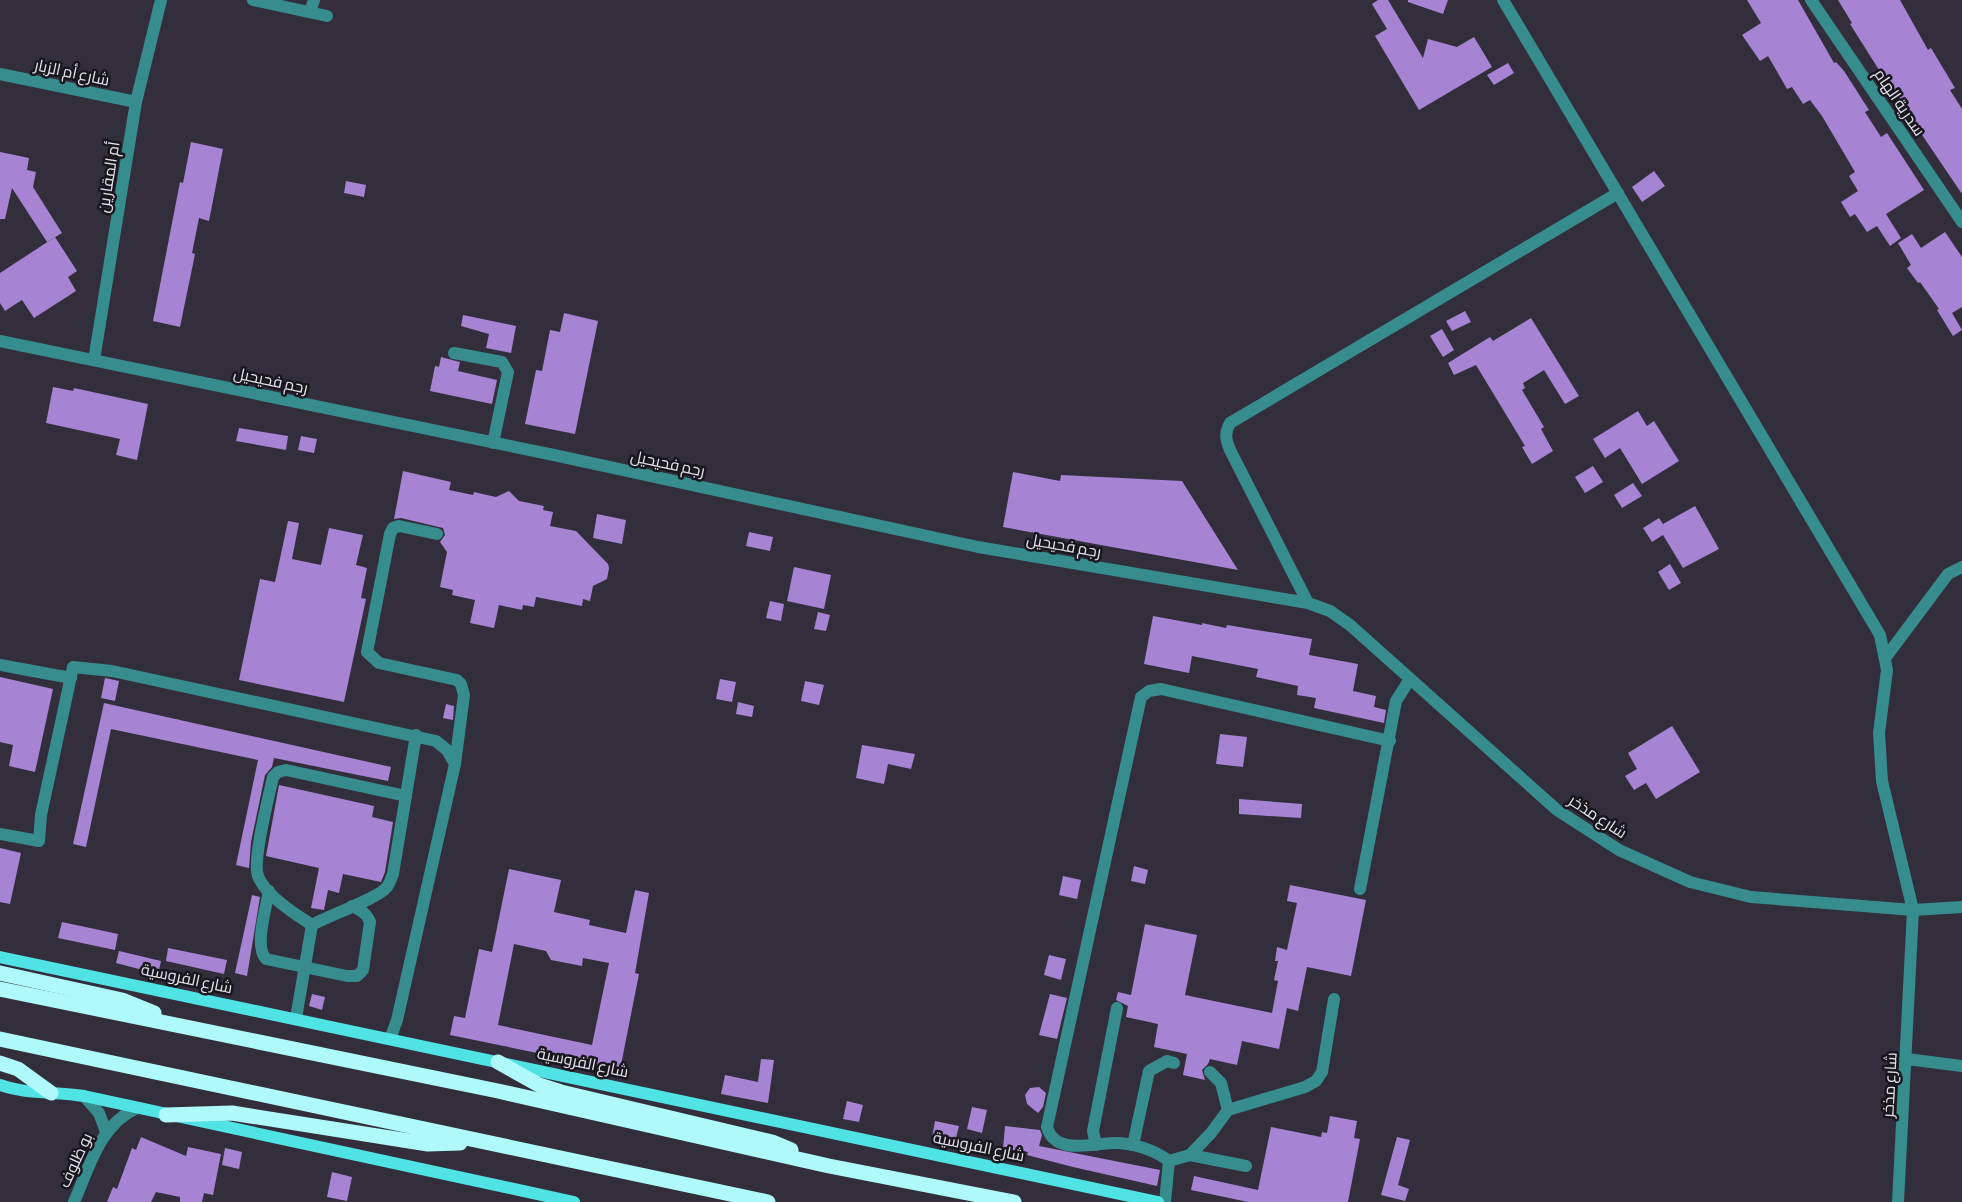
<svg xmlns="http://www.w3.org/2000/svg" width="1962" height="1202" viewBox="0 0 1962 1202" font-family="'Asap Condensed',Cairo,sans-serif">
  <rect width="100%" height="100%" fill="#322e3c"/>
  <g fill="#a783d3" fill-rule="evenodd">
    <path d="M 1378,0 L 1388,0 L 1423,58 L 1428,39 L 1457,47 L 1474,37 L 1492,67 L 1419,110 L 1375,36 L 1387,29 L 1372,4 Z"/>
    <path d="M 1408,0 L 1448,0 L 1443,14 L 1408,2 Z"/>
    <path d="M 1747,0 L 1798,0 L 1834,63 L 1836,62 L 1844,71 L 1869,110 L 1865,112 L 1881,137 L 1887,133 L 1924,190 L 1886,214 L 1901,238 L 1890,246 L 1877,226 L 1867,232 L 1855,214 L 1850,217 L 1841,202 L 1858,191 L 1849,176 L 1855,172 L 1822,116 L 1810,100 L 1803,104 L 1792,87 L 1787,89 L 1768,56 L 1760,61 L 1742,35 L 1761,23 Z"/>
    <path d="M 1838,0 L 1900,0 L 1928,50 L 1931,48 L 1955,88 L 1950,90 L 1962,109 L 1962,194 L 1893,92 L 1850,24 L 1852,23 Z"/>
    <path d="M 1508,63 L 1514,73 L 1494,85 L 1487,75 Z"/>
    <path d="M 191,142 L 223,149 L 209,221 L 199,218 L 192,253 L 195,254 L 180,327 L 153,321 L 180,182 L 183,183 Z"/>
    <path d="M 0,152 L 29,158 L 27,170 L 36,172 L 33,187 L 62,233 L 47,242 L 12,188 L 5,219 L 0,219 Z"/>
    <path d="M 1654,171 L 1665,186 L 1642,202 L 1632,187 Z"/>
    <path d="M 346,181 L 366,185 L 364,197 L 344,193 Z"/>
    <path d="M 1945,232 L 1962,257 L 1962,307 L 1952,313 L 1962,330 L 1953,336 L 1937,310 L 1939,309 L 1920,282 L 1918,283 L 1907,268 L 1911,265 L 1898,243 L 1912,234 L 1921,248 Z"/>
    <path d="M 55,237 L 77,271 L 68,277 L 76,291 L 34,318 L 22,300 L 5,311 L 0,303 L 0,273 Z"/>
    <path d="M 1465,311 L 1471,322 L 1452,331 L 1446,321 Z"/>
    <path d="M 564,313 L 598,321 L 575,434 L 525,424 L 536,370 L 542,371 L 550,330 L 560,332 Z"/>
    <path d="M 463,315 L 516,326 L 511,353 L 486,348 L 489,334 L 461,326 Z"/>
    <path d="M 1531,318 L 1579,396 L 1565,404 L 1544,370 L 1523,383 L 1525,388 L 1522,390 L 1544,427 L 1541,429 L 1553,451 L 1532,464 L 1522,447 L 1525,446 L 1476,365 L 1454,375 L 1448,363 L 1490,337 L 1493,341 Z"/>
    <path d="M 1442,329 L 1454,350 L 1443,357 L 1430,336 Z"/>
    <path d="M 441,357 L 460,362 L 458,371 L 497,380 L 492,404 L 430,391 L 435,366 L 439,367 Z"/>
    <path d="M 53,387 L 73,391 L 74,388 L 148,404 L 137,460 L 116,455 L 120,439 L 46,423 Z"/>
    <path d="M 1638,411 L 1647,426 L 1654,421 L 1679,461 L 1642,484 L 1620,448 L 1605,458 L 1593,439 Z"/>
    <path d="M 239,428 L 288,436 L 286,450 L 236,441 Z"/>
    <path d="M 301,436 L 317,439 L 314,453 L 298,450 Z"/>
    <path d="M 1593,466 L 1603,482 L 1585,493 L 1575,477 Z"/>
    <path d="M 403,471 L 451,482 L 449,490 L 473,495 L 474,492 L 496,497 L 509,491 L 519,501 L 544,506 L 543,510 L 553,512 L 550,526 L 576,531 L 608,564 L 609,568 L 607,579 L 593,586 L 590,601 L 583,599 L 582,606 L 536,597 L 534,607 L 523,605 L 522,610 L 499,605 L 494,628 L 470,623 L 475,600 L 452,595 L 453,590 L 440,587 L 447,552 L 440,542 L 445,535 L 443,528 L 401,518 L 394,519 Z"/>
    <path d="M 1013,472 L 1060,481 L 1061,475 L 1182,481 L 1238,570 L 1003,527 Z"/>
    <path d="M 1633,483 L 1642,496 L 1622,508 L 1614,495 Z"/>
    <path d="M 1695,506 L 1719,549 L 1683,568 L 1663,535 L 1652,542 L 1643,528 L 1659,518 L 1663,524 Z"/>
    <path d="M 597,514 L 626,520 L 622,544 L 593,538 Z"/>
    <path d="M 288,521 L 299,523 L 292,559 L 321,565 L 329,528 L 363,535 L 356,565 L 367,568 L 361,598 L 366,599 L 344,702 L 239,680 L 260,579 L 275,582 Z"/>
    <path d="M 749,532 L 773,537 L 770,551 L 746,546 Z"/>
    <path d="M 1670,564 L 1681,583 L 1669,590 L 1658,572 Z"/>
    <path d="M 794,567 L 831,575 L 824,609 L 787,601 Z"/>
    <path d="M 770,601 L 784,604 L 781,621 L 766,618 Z"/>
    <path d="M 818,612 L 830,615 L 826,631 L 814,629 Z"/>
    <path d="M 1153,616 L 1202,625 L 1202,623 L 1226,628 L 1227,625 L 1312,639 L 1309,655 L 1358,664 L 1353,691 L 1376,696 L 1374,707 L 1386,710 L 1384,723 L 1314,708 L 1316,698 L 1297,695 L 1298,686 L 1256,677 L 1258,669 L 1192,656 L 1189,673 L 1144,664 Z"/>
    <path d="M 0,677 L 53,689 L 35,772 L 9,766 L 13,745 L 0,742 Z"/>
    <path d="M 105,678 L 119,681 L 115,701 L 101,698 Z"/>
    <path d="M 720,679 L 736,682 L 732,702 L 716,699 Z"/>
    <path d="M 805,681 L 824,685 L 819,705 L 801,701 Z"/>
    <path d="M 738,702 L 754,706 L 752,717 L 736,714 Z"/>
    <path d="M 104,703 L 391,767 L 388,781 L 274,758 L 272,767 L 265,775 L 251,842 L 249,868 L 236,865 L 258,760 L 111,729 L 86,847 L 73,844 Z"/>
    <path d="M 446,704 L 454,706 L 453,720 L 443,718 Z"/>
    <path d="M 1672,726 L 1700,772 L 1656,799 L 1646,783 L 1634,790 L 1625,776 L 1637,769 L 1628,753 Z"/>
    <path d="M 1220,734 L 1247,737 L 1243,767 L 1216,764 Z"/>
    <path d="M 862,745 L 915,754 L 911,769 L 888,764 L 884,784 L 856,778 Z"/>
    <path d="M 279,785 L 374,806 L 372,817 L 393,822 L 385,872 L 381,882 L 343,874 L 339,893 L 328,890 L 324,910 L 311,908 L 319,868 L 266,856 Z"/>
    <path d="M 1239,799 L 1302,804 L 1301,818 L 1239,814 Z"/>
    <path d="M 0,848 L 21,853 L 10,904 L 0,902 Z"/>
    <path d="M 1134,866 L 1148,870 L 1145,884 L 1131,881 Z"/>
    <path d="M 509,869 L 561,880 L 554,912 L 590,920 L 589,925 L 626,933 L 635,890 L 649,893 L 635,973 L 639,974 L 620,1070 L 450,1035 L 454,1016 L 465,1018 L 479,949 L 492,952 ZM 514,944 L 546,951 L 551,960 L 582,966 L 583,958 L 609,963 L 592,1045 L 498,1025 Z"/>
    <path d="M 1063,876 L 1081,880 L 1077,899 L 1059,895 Z"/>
    <path d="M 1290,885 L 1366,900 L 1351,976 L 1307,967 L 1298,1011 L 1287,1008 L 1279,1049 L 1242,1041 L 1237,1065 L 1210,1059 L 1208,1064 L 1202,1070 L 1205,1080 L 1183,1075 L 1187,1054 L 1154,1047 L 1158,1024 L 1126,1017 L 1128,1006 L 1116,1000 L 1118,992 L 1131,995 L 1145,924 L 1197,935 L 1185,995 L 1272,1013 L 1278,981 L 1274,980 L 1278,961 L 1275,961 L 1277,947 L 1287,950 L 1297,903 L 1287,901 Z"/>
    <path d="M 252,895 L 260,897 L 247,976 L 235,973 Z"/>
    <path d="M 62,922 L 118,934 L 115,950 L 58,938 Z"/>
    <path d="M 168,948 L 227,960 L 224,974 L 166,961 Z"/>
    <path d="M 119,951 L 161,961 L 158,974 L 116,963 Z"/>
    <path d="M 1049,955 L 1066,959 L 1061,980 L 1044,975 Z"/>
    <path d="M 312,994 L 325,997 L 322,1010 L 309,1006 Z"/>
    <path d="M 1050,994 L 1067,998 L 1057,1039 L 1039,1035 Z"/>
    <path d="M 761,1059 L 774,1060 L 768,1103 L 721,1094 L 725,1075 L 758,1082 Z"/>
    <path d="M 1039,1087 L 1046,1093 L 1043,1107 L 1038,1113 L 1027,1104 L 1025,1095 L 1030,1088 Z"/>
    <path d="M 847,1101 L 863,1105 L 859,1122 L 843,1119 Z"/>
    <path d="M 972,1107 L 987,1110 L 982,1133 L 967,1129 Z"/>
    <path d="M 1330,1116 L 1357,1121 L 1354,1138 L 1360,1139 L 1348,1202 L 1248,1202 L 1191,1190 L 1194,1176 L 1258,1190 L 1271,1127 L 1321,1137 L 1322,1132 L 1327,1133 Z"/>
    <path d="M 935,1121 L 959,1126 L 955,1142 L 932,1137 Z"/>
    <path d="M 1005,1126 L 1040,1130 L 1042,1135 L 1039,1146 L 1160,1170 L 1157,1186 L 1073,1167 L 1027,1155 L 1028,1152 L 1003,1149 Z"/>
    <path d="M 141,1137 L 186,1156 L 188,1147 L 221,1154 L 213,1195 L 204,1193 L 202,1202 L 180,1202 L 180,1197 L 156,1192 L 151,1202 L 107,1202 L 113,1187 L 117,1189 L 132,1148 L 136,1150 Z"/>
    <path d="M 1397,1137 L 1410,1140 L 1398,1185 L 1409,1189 L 1405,1201 L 1381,1195 Z"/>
    <path d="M 225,1148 L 242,1152 L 239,1169 L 222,1165 Z"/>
    <path d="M 332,1172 L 352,1177 L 347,1201 L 327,1197 Z"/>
  </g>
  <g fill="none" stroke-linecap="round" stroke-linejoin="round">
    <g stroke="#378d8e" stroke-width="12">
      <path d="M 253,0 L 327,16"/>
      <path d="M 1503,0 L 1880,635 L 1887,670 L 1879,733 L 1882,781 L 1913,910 L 1898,1202"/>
      <path d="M 1811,0 L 1962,222"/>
      <path d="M 310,12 L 314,0"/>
      <path d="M 0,74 L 136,102"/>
      <path d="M 0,341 L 554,455 L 978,547 L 1308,603 L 1330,611 L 1350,625 L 1557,810 L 1619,850 L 1690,882 L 1751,897 L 1913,910 L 1962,907"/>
      <path d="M 454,353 L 502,362 L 508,372 L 493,443"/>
      <path d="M 94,360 L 136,102 L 161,0"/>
      <path d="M 437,534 L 399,526 L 393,528 L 390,534 L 367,652 L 379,663 L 457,680 L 461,684 L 464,695 L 455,764"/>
      <path d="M 1308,603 L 1230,450 C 1226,440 1224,434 1230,423 L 1618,193"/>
      <path d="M 1886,657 L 1948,574 L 1962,567"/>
      <path d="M 0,665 L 71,678"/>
      <path d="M 0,834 L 39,841 L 41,815 L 73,667 L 112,671 L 436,741 L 447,750 L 455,764 L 397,1020 L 390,1039"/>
      <path d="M 1360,889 L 1396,701 L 1410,679"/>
      <path d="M 269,891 C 266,909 254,946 266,959 L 347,976 L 357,976 L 363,970 L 370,922 C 367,913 360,910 352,906"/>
      <path d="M 312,925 C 295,914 265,895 258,876 C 252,861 269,796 273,777 L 278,772 L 286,770 L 406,796"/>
      <path d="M 296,1018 L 312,925 C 328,916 378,898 386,888 C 390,884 391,878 393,874 L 416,735"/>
      <path d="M 1907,1059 L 1962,1066"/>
      <path d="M 84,1096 L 99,1113 L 106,1132"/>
      <path d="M 1228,1110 L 1305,1087 L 1316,1081 L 1322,1072 L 1334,999"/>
      <path d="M 1096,1145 L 1093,1131 L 1117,1008"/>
      <path d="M 1133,1145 L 1149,1071 L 1167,1061 L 1174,1063"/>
      <path d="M 1190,1155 L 1211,1133 L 1228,1110 L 1221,1083 L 1210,1072"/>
      <path d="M 1246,1166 L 1190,1155 L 1169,1161 C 1155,1150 1133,1143 1115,1143 C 1093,1143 1055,1156 1047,1127 L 1141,697 L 1149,691 L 1161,689 L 1390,741"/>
      <path d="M 74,1202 C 89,1168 100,1124 137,1108"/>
      <path d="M 1165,1202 L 1169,1161"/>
    </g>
    <g stroke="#50e3e6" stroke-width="12">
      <path d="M 0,957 L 1158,1202"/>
      <path d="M 0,1085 C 27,1095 56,1091 84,1096 L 574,1202"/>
    </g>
    <g stroke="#b0f9fa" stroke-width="15">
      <path d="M 0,973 L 122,1000 L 154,1013"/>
      <path d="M 0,989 L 498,1091 L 829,1166 L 1014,1202"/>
      <path d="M 0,1039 L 768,1202"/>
      <path d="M 498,1062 L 539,1085 L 561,1092 L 772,1142 L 791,1150"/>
      <path d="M 0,1063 L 18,1069 L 51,1093"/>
      <path d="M 166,1115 L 232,1113 L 428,1144 L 460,1143"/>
    </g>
  </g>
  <g text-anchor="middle" stroke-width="5" stroke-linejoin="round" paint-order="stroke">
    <g font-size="16" fill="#e5e2ec" stroke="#19171e">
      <text transform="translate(72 72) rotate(12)" y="6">شارع أم الزبار</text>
      <text transform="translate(1900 102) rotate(56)" y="6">سدرية الهام</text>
      <text transform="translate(108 177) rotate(-81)" y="6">أم المقارين</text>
      <text transform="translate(271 380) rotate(12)" y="6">رجم فحيحيل</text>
      <text transform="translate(668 463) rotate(12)" y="6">رجم فحيحيل</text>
      <text transform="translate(1064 545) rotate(10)" y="6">رجم فحيحيل</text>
      <text transform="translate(1598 816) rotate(33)" y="6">شارع مذخر</text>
      <text transform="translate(187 978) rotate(12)" y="6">شارع الفروسية</text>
      <text transform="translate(583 1062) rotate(12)" y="6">شارع الفروسية</text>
      <text transform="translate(1889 1085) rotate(-87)" y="6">شارع مذخر</text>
      <text transform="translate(979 1146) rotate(12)" y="6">شارع الفروسية</text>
      <text transform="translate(75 1160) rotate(-65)" y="6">بو ظلوف</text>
    </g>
  </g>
</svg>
